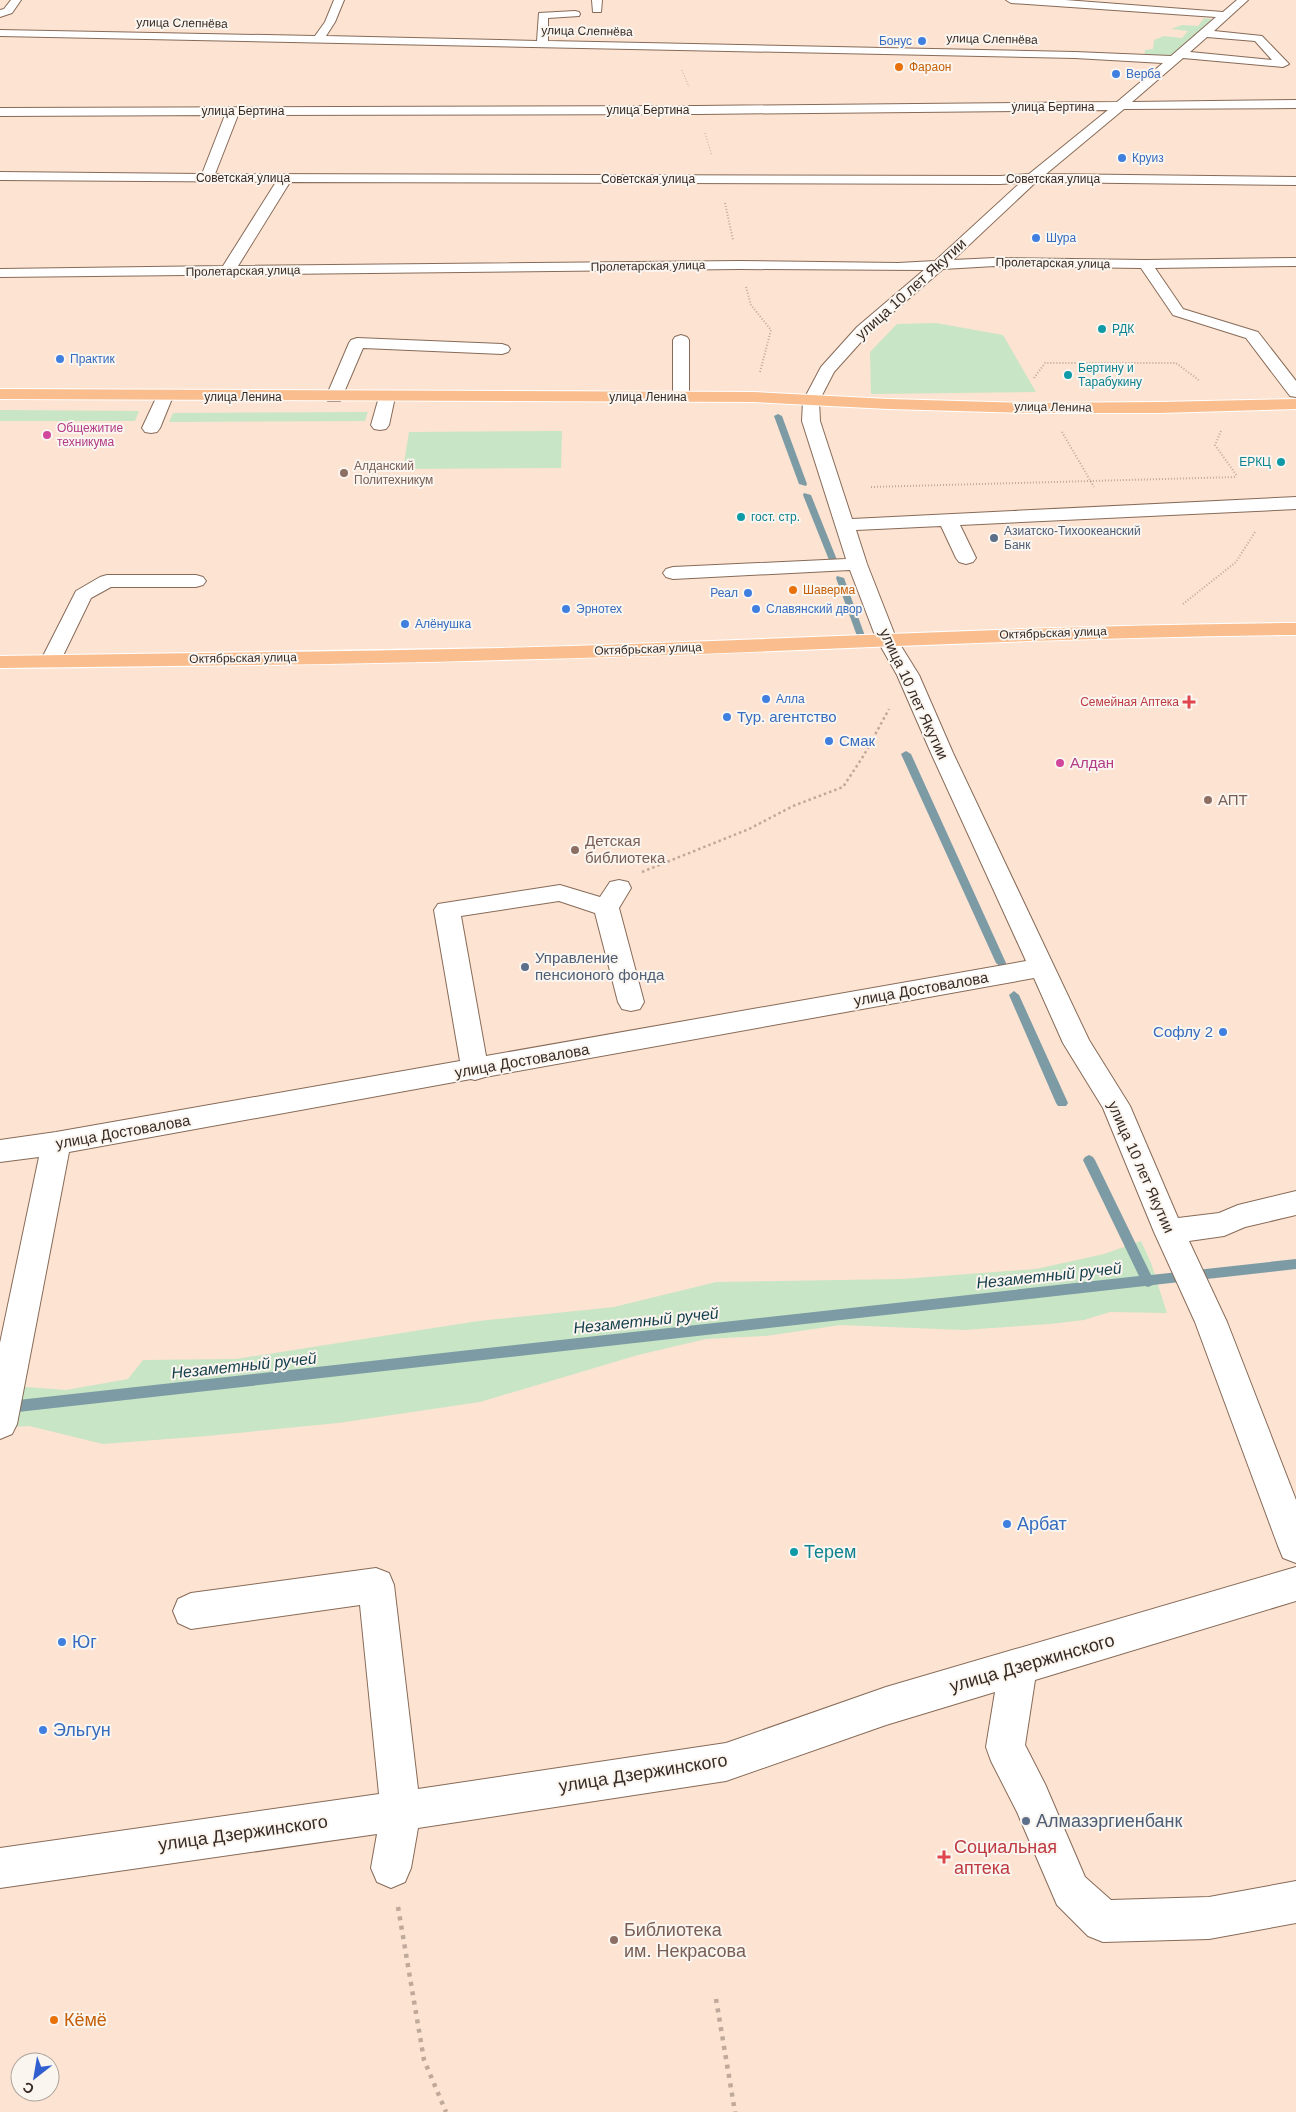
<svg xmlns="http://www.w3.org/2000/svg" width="1296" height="2112" viewBox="0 0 1296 2112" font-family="Helvetica,sans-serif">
  <rect width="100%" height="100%" fill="#fde3d2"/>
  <g fill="#c8e5c5">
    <path d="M 1204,18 L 1212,19 L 1171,57 L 1144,57 L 1145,50 L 1153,49 L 1154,40 L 1164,36 L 1182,38 L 1188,31 L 1171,29 L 1182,25 L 1198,26 Z"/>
    <path d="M 936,323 L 1003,335 L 1036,392 L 871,394 L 870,352 L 897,324 Z"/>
    <path d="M 0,410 L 139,411 L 135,421 L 0,421 Z"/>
    <path d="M 368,412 L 365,421 L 169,422 L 173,413 Z"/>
    <path d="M 562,431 L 561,468 L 403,469 L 409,432 Z"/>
    <path d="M 1141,1241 L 1151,1263 L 1167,1313 L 1110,1312 L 1084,1320 L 1050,1324 L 963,1330 L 841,1325 L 766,1336 L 706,1339 L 638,1355 L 480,1402 L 338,1423 L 207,1436 L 103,1444 L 29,1426 L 0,1428 L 0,1385 L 66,1390 L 128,1379 L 143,1360 L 236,1359 L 478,1321 L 614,1307 L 716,1282 L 902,1279 L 1036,1269 L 1104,1254 Z"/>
  </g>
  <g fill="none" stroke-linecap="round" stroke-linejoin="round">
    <g fill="#7c9ba4" fill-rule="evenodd">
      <path d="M 778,414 L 782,416 L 807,484 L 806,486 L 799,484 L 774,416 Z"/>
      <path d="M 804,493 L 811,495 L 839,565 L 838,567 L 831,565 L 803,495 Z"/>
      <path d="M 837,576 L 844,578 L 865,636 L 864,638 L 861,639 L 857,636 L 836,578 Z"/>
      <path d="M 906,751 L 911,754 L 1006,963 L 1005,966 L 1001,967 L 996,963 L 901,754 Z"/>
      <path d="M 1014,991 L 1019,995 L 1068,1103 L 1066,1106 L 1058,1106 L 1056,1103 L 1009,995 Z"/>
      <path d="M 1089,1155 L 1093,1157 L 1095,1160 L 1151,1275 L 1296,1259 L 1296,1269 L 1153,1285 L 1148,1287 L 1145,1286 L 0,1414 L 0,1402 L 1139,1276 L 1083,1160 L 1085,1157 Z"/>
    </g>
    <defs>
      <g id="minor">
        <path d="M 11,0 L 21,0 L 12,13 L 0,17 L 0,10 L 4,9 Z"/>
        <path d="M 334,0 L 344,0 L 335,22 L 326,36 L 537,41 L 539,13 L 575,11 L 579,12 L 580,14 L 579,16 L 548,18 L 548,41 L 1075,52 L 1171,56 L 1216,17 L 1011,3 L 1006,0 L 1065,0 L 1223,12 L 1237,0 L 1248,0 L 1214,31 L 1262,36 L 1289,64 L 1283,67 L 1183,58 L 1132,102 L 1296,100 L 1296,108 L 1124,109 L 1046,174 L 1296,177 L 1296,185 L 1036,182 L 953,260 L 995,258 L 1145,260 L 1296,258 L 1296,266 L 1155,268 L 1183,309 L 1258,332 L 1296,381 L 1296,397 L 1290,396 L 1246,338 L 1173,315 L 1141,268 L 995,266 L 943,269 L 869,333 L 834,372 L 819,401 L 820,421 L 852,519 L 1296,497 L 1296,509 L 960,525 L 976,558 L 973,562 L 966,564 L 959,562 L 956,558 L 941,526 L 856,530 L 867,564 L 896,638 L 919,675 L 953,753 L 1089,1040 L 1130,1106 L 1178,1218 L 1219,1213 L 1238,1205 L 1296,1191 L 1296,1215 L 1245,1227 L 1224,1236 L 1189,1241 L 1227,1322 L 1296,1500 L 1296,1563 L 1283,1558 L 1278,1546 L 1195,1322 L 1154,1232 L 1103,1108 L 1063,1043 L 1034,978 L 485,1077 L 475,1080 L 471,1079 L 69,1152 L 17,1424 L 12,1434 L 0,1439 L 0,1343 L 39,1157 L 0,1162 L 0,1140 L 56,1132 L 460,1061 L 434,910 L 438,904 L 560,885 L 600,897 L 610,882 L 619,880 L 628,882 L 631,888 L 619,908 L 644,1002 L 640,1009 L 631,1011 L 622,1009 L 618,1002 L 595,913 L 559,901 L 461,916 L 486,1056 L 1026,961 L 931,753 L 897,675 L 876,638 L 850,570 L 673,579 L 666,577 L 663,573 L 666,569 L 673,567 L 846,559 L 802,421 L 803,401 L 821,367 L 857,327 L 924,270 L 739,269 L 0,277 L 0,269 L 223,266 L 276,182 L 0,180 L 0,172 L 202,174 L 225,115 L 0,116 L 0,108 L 698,106 L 1117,102 L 1163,63 L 1075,58 L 0,36 L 0,30 L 315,36 L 325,22 ZM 1207,37 L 1255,41 L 1272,60 L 1190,52 ZM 1108,110 L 1029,174 L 1000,176 L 215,174 L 238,115 L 698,114 ZM 290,182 L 1000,184 L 1020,183 L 935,261 L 898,263 L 739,261 L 238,266 Z"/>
        <path d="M 592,0 L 602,0 L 601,12 L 593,12 Z"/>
        <path d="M 681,335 L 687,337 L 689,340 L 689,397 L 687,401 L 675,401 L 673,397 L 673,340 L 675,337 Z"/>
        <path d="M 357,338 L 502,344 L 508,346 L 510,349 L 508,352 L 502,354 L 363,348 L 342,397 L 340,401 L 328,401 L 326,397 L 349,343 L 351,340 Z"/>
        <path d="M 165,391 L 171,392 L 173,396 L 160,428 L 157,432 L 151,433 L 145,432 L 142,428 L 157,396 L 159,392 Z"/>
        <path d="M 387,392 L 393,393 L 395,397 L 389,425 L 386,429 L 380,430 L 374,429 L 371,425 L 379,397 L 381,393 Z"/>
        <path d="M 107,575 L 196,575 L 203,577 L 206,581 L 203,585 L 196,587 L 111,587 L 91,598 L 59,664 L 52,666 L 45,664 L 41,660 L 76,591 L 100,577 Z"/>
        <path d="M 1296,1567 L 1296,1601 L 1035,1680 L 1025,1745 L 1045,1784 L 1085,1877 L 1111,1900 L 1209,1897 L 1296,1881 L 1296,1923 L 1209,1939 L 1103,1942 L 1088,1936 L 1057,1905 L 1017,1812 L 991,1761 L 986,1747 L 995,1692 L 886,1725 L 726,1781 L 418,1828 L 411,1868 L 405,1882 L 391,1888 L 377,1882 L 371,1868 L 377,1834 L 0,1888 L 0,1848 L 379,1794 L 360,1605 L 191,1629 L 178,1623 L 173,1611 L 178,1599 L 191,1593 L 376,1568 L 389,1573 L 394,1585 L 418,1789 L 726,1743 L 886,1687 Z"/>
      </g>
      <g id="major">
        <path d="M 0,389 L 754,392 L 889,399 L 1025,403 L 1160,402 L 1296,399 L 1296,409 L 1160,413 L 1025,413 L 889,409 L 754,402 L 0,399 Z"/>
        <path d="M 1296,623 L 1296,635 C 1031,637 767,654 502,660 C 334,665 167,666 0,668 L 0,656 C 167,653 334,652 502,648 C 767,641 1031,625 1296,623 Z"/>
      </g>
    </defs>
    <use href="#minor" stroke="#876b58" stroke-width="2"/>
    <use href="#major" stroke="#fff" stroke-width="2"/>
    <g stroke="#bfa99b" stroke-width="1" stroke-dasharray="1 2" stroke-linecap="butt">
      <path d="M 682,70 L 689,87"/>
      <path d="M 705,133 L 712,156"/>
    </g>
    <g stroke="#bfa99b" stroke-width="2" stroke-dasharray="1 2" stroke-linecap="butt">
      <path d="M 725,203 L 733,240"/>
      <path d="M 746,287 L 751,305 L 771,330 L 760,372"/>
      <path d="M 1034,378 L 1045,363 L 1176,363 L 1200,381"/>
      <path d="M 1221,431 L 1215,445 L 1237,476"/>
      <path d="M 1062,432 L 1094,487"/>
      <path d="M 871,487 L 1237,477"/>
      <path d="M 1183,604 L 1236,562 L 1255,532"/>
    </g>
    <path stroke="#bfa99b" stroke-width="2.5" stroke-dasharray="2.5 3" stroke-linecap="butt" d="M 642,872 L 749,829 L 793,806 L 843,787 L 864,755 L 889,709"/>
    <g stroke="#bfa99b" stroke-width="4.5" stroke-dasharray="4 5.5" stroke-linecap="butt">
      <path d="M 398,1907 L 424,2060 L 446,2112"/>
      <path d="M 716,1999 L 735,2112"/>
    </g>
    <use href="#minor" fill="#fff" fill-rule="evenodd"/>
    <use href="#major" fill="#fabe8e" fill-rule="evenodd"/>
  </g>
  <g fill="#3f7fe0" stroke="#fbf5f0" stroke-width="2">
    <circle cx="922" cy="41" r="5"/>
    <circle cx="1116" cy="74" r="5"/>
    <circle cx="1122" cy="158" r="5"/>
    <circle cx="1036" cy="238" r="5"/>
    <circle cx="60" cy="359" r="5"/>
    <circle cx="748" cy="593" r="5"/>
    <circle cx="566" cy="609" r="5"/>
    <circle cx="756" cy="609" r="5"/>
    <circle cx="405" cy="624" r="5"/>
    <circle cx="766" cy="699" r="5"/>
    <circle cx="727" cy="717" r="5"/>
    <circle cx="829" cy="741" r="5"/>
    <circle cx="1223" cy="1032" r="5"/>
    <circle cx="1007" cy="1524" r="5"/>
    <circle cx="62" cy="1642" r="5"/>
    <circle cx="43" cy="1730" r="5"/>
  </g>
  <g fill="#e8710a" stroke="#fbf5f0" stroke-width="2">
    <circle cx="899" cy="67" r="5"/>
    <circle cx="793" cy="590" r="5"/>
    <circle cx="54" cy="2020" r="5"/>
  </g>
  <g fill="#0f9aa8" stroke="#fbf5f0" stroke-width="2">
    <circle cx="1102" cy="329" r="5"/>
    <circle cx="1068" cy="375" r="5"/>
    <circle cx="1281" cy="462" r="5"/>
    <circle cx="741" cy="517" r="5"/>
    <circle cx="794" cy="1552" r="5"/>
  </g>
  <g fill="#d1479c" stroke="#fbf5f0" stroke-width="2">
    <circle cx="47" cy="435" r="5"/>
    <circle cx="1060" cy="763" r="5"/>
  </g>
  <g fill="#8d6e63" stroke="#fbf5f0" stroke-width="2">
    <circle cx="344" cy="473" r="5"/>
    <circle cx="1208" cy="800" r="5"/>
    <circle cx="575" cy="850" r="5"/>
    <circle cx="614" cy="1940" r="5"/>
  </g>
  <g fill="#5c6f8a" stroke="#fbf5f0" stroke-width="2">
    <circle cx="994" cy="538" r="5"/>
    <circle cx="525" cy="967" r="5"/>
    <circle cx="1026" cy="1821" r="5"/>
  </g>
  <g fill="#e0444e" stroke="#fbf5f0" stroke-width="2">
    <path d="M1186.5 694.5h5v5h5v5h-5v5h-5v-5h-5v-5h5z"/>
    <path d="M941.5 1849.5h5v5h5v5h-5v5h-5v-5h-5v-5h5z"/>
  </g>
  <g text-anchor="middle" stroke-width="4" stroke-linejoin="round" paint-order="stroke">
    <g font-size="12" fill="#372b23" stroke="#fbf5f0">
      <text transform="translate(182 23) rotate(1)" y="4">улица Слепнёва</text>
      <text transform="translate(587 31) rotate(1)" y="4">улица Слепнёва</text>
      <text transform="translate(992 39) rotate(1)" y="4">улица Слепнёва</text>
      <text x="1053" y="111">улица Бертина</text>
      <text x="648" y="114">улица Бертина</text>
      <text x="243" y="115">улица Бертина</text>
      <text x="243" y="182">Советская улица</text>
      <text x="648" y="183">Советская улица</text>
      <text x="1053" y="183">Советская улица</text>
      <text transform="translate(1053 263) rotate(1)" y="4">Пролетарская улица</text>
      <text transform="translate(648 266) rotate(-1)" y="4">Пролетарская улица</text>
      <text transform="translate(243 271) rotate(-1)" y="4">Пролетарская улица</text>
      <text x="243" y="401">улица Ленина</text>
      <text x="648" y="401">улица Ленина</text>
      <text transform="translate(1053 407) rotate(1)" y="4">улица Ленина</text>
      <text transform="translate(1053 633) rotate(-2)" y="4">Октябрьская улица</text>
      <text transform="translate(648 649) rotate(-2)" y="4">Октябрьская улица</text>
      <text transform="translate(243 658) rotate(-1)" y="4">Октябрьская улица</text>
    </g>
    <g font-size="12" fill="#366cbe" stroke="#fbf5f0" text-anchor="start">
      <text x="912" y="45" text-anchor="end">Бонус</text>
      <text x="1126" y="78">Верба</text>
      <text x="1132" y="162">Круиз</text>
      <text x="1046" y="242">Шура</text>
      <text x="70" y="363">Практик</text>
      <text x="738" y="597" text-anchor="end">Реал</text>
      <text x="576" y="613">Эрнотех</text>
      <text x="766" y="613">Славянский двор</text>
      <text x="415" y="628">Алёнушка</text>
      <text x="776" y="703">Алла</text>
    </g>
    <g font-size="12" fill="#c56008" stroke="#fbf5f0" text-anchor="start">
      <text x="909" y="71">Фараон</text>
      <text x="803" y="594">Шаверма</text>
    </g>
    <g font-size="12" fill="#0d838f" stroke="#fbf5f0" text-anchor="start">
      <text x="1112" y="333">РДК</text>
      <text x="1078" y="372">Бертину и<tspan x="1078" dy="14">Тарабукину</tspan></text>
      <text x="1271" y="466" text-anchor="end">ЕРКЦ</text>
      <text x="751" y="521">гост. стр.</text>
    </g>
    <g font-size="12" fill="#b23c85" stroke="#fbf5f0" text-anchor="start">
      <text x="57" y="432">Общежитие<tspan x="57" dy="14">техникума</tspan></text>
    </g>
    <g font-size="12" fill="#785e54" stroke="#fbf5f0" text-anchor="start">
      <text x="354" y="470">Алданский<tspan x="354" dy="14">Политехникум</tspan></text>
    </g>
    <g font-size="12" fill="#4e5e75" stroke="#fbf5f0" text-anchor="start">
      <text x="1004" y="535">Азиатско-Тихоокеанский<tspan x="1004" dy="14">Банк</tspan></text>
    </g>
    <g font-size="12" fill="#be3a42" stroke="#fbf5f0" text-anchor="end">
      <text x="1179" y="706">Семейная Аптека</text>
    </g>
    <g font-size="15" fill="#372b23" stroke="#fbf5f0">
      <text transform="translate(911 289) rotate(-42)" y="5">улица 10 лет Якутии</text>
      <text transform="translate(914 694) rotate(65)" y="5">улица 10 лет Якутии</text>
      <text transform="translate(921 989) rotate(-10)" y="5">улица Достовалова</text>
      <text transform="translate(522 1061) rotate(-10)" y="5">улица Достовалова</text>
      <text transform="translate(123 1132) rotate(-10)" y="5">улица Достовалова</text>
      <text transform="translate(1141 1167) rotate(66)" y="5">улица 10 лет Якутии</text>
    </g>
    <g font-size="15" fill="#366cbe" stroke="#fbf5f0" text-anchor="start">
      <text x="737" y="722">Тур. агентство</text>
      <text x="839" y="746">Смак</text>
      <text x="1213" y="1037" text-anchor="end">Софлу 2</text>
    </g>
    <g font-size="15" fill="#b23c85" stroke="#fbf5f0" text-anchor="start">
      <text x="1070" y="768">Алдан</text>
    </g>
    <g font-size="15" fill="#785e54" stroke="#fbf5f0" text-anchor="start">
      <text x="1218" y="805">АПТ</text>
      <text x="585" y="846">Детская<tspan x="585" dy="17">библиотека</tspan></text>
    </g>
    <g font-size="15" fill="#4e5e75" stroke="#fbf5f0" text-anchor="start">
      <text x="535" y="963">Управление<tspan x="535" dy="17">пенсионого фонда</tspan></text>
    </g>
    <g font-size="16" font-style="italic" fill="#133e4b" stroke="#fbf5f0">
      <text transform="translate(1049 1275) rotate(-6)" y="6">Незаметный ручей</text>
      <text transform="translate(646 1320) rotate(-6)" y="6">Незаметный ручей</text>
      <text transform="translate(244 1365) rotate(-6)" y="6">Незаметный ручей</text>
    </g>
    <g font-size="18" fill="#366cbe" stroke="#fbf5f0" text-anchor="start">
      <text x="1017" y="1530">Арбат</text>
      <text x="72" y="1648">Юг</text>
      <text x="53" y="1736">Эльгун</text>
    </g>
    <g font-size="18" fill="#0d838f" stroke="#fbf5f0" text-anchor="start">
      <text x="804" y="1558">Терем</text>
    </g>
    <g font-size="18" fill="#372b23" stroke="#fbf5f0">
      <text transform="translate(1032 1663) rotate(-16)" y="6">улица Дзержинского</text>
      <text transform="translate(643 1773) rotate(-9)" y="6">улица Дзержинского</text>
      <text transform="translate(243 1833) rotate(-8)" y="6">улица Дзержинского</text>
    </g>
    <g font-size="18" fill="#4e5e75" stroke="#fbf5f0" text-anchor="start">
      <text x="1036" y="1827">Алмазэргиенбанк</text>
    </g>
    <g font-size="18" fill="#be3a42" stroke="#fbf5f0" text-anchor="start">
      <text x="954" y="1853">Социальная<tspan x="954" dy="21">аптека</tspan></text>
    </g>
    <g font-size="18" fill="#785e54" stroke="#fbf5f0" text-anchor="start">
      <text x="624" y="1936">Библиотека<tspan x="624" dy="21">им. Некрасова</tspan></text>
    </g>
    <g font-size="18" fill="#c56008" stroke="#fbf5f0" text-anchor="start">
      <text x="64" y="2026">Кёмё</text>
    </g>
  </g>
  <g transform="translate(35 2077) rotate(211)"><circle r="24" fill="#fbf5f0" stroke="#ada49e"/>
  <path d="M0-4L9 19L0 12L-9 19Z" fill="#315fcf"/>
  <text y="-8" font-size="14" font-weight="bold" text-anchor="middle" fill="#372b23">С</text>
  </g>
</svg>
